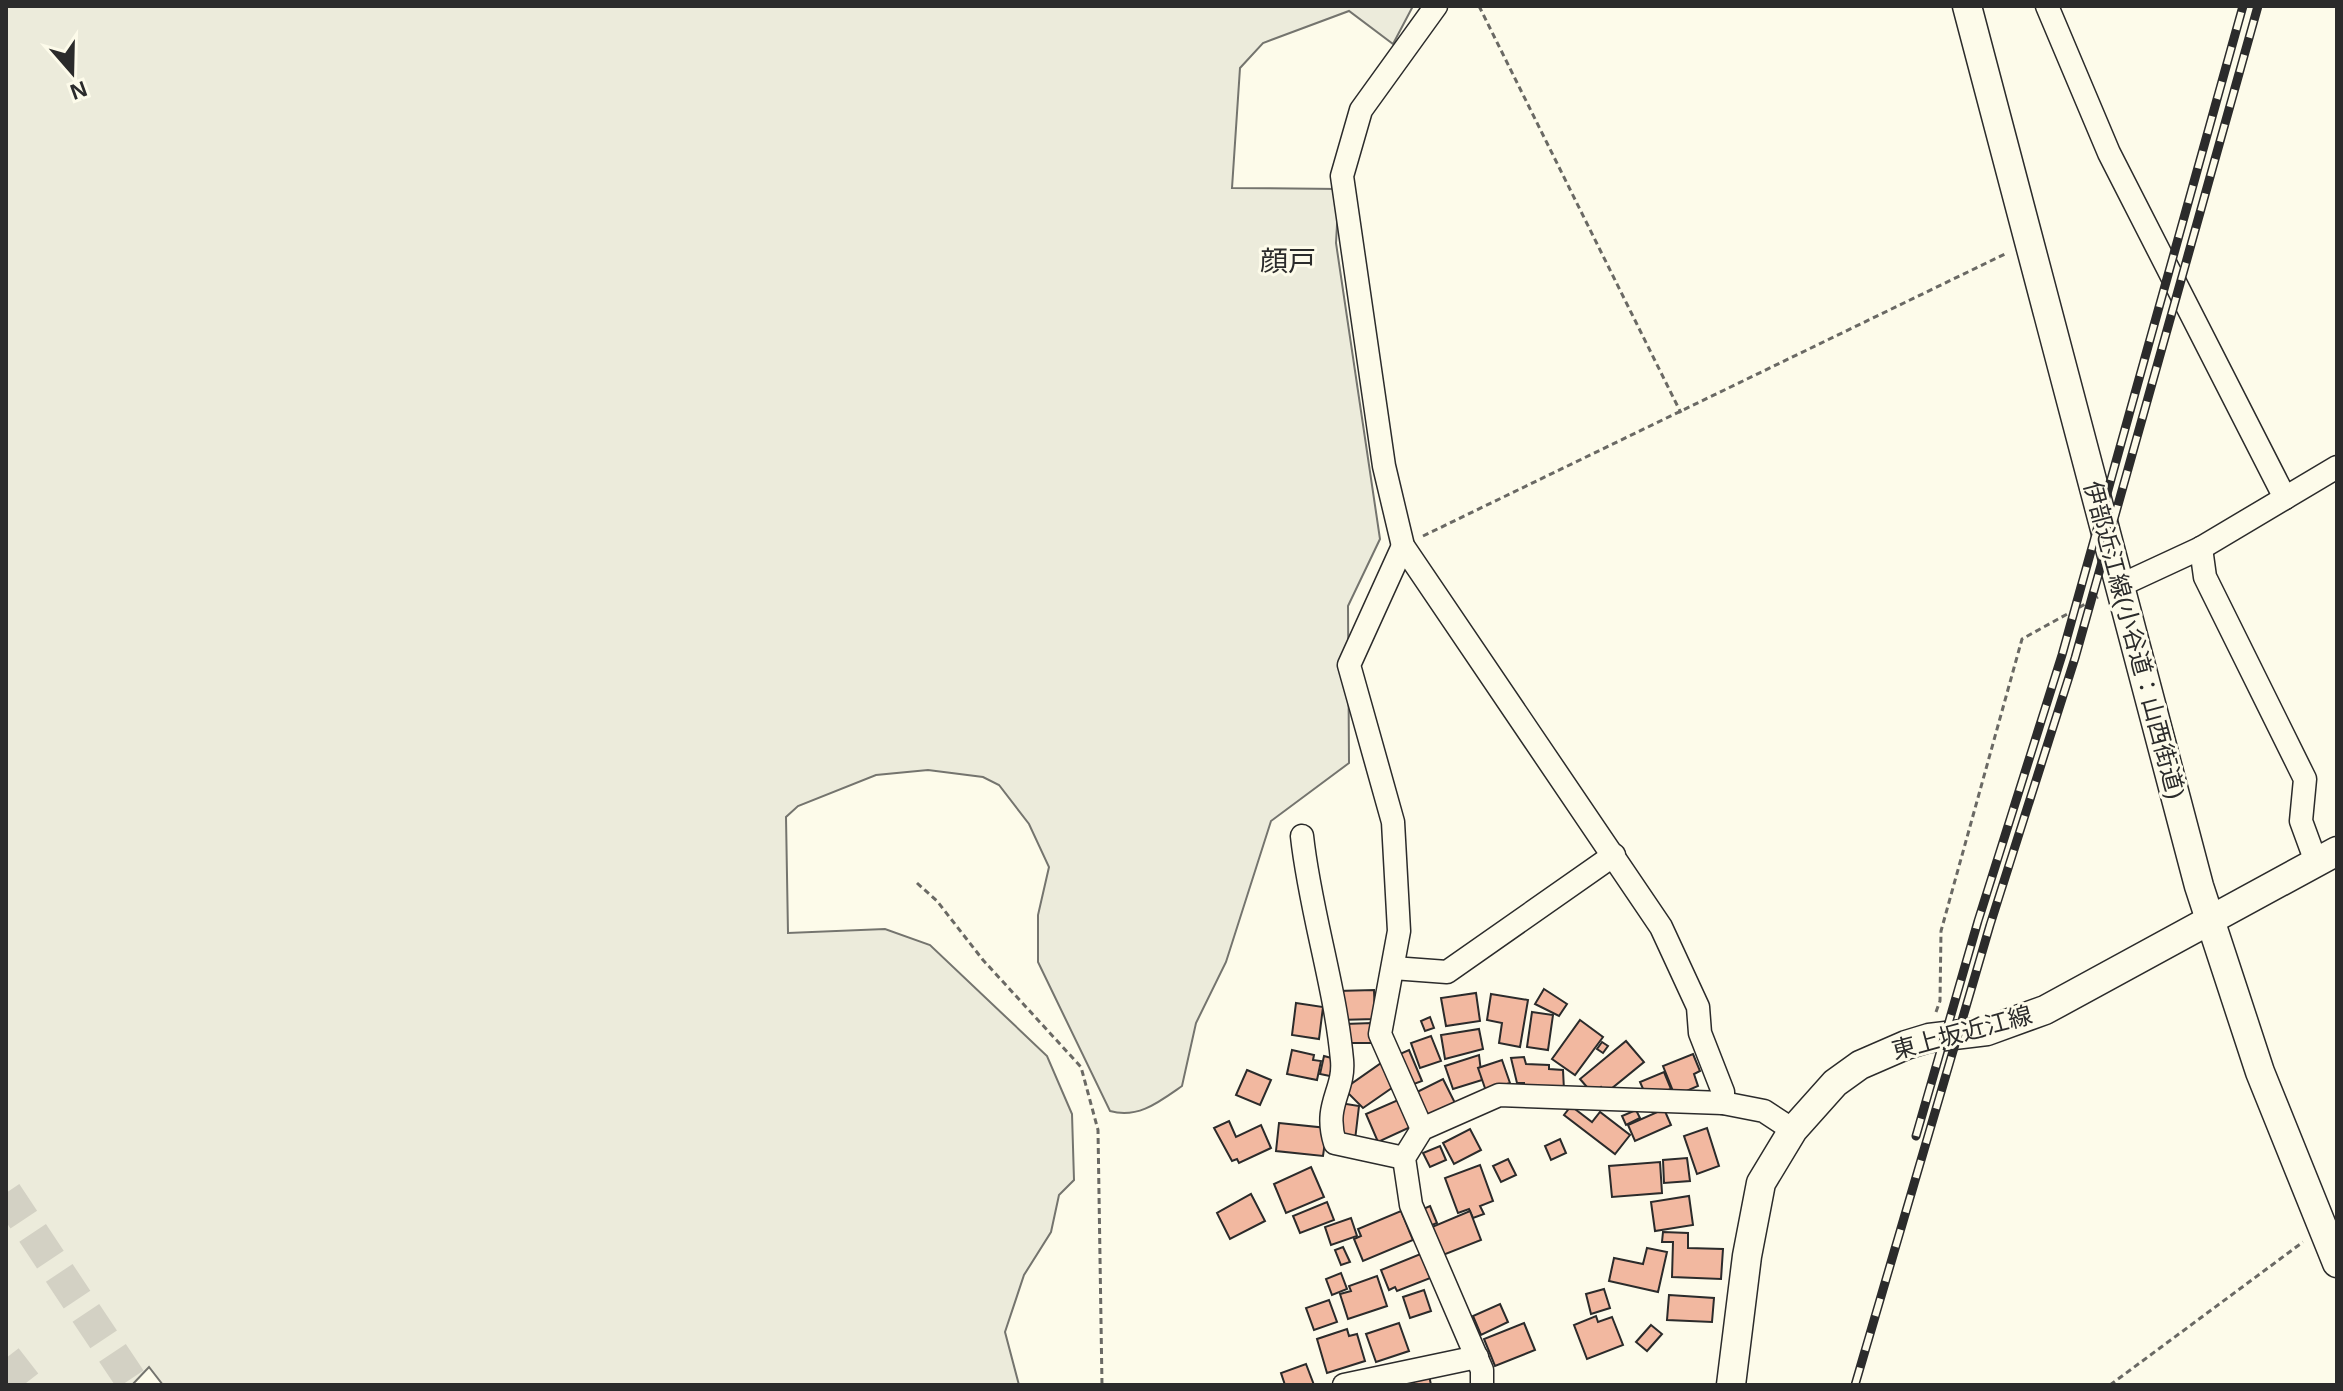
<svg xmlns="http://www.w3.org/2000/svg" width="2343" height="1391" viewBox="0 0 2343 1391" font-family="Arial,'Noto Sans JP',sans-serif">
  <rect width="100%" height="100%" fill="#fdfbea"/>
  <path fill="#ecebdb" stroke="#74746e" stroke-width="2" d="M 6,6 L 1413,6 L 1393,44 L 1349,11 L 1263,43 L 1240,68 L 1232,188 L 1339,189 L 1336,243 L 1380,539 L 1348,606 L 1349,763 L 1271,821 L 1226,962 L 1196,1023 L 1182,1086 C 1159,1102 1138,1119 1110,1111 L 1038,962 L 1038,915 L 1049,867 L 1029,824 L 999,785 L 983,777 L 928,770 L 876,775 L 798,806 L 786,817 L 788,933 L 885,929 L 930,945 L 1047,1056 L 1072,1114 L 1074,1180 L 1059,1195 L 1051,1232 L 1024,1275 L 1005,1332 L 1019,1385 L 163,1385 L 149,1367 L 132,1385 L 6,1385 Z"/>
  <g fill="#f2b8a0" stroke="#2b2b2b" stroke-width="2">
    <path d="M 1544,989 L 1567,1004 L 1559,1016 L 1535,1004 Z"/>
    <path d="M 1374,990 L 1375,1019 L 1338,1020 L 1337,991 Z"/>
    <path d="M 1476,993 L 1480,1021 L 1446,1026 L 1441,998 Z"/>
    <path d="M 1491,994 L 1528,1000 L 1520,1047 L 1499,1043 L 1502,1023 L 1487,1020 Z"/>
    <path d="M 1296,1003 L 1323,1007 L 1319,1039 L 1292,1035 Z"/>
    <path d="M 1532,1012 L 1553,1015 L 1548,1050 L 1527,1047 Z"/>
    <path d="M 1430,1017 L 1434,1028 L 1425,1031 L 1421,1021 Z"/>
    <path d="M 1580,1020 L 1603,1037 L 1575,1075 L 1552,1059 Z"/>
    <path d="M 1372,1023 L 1373,1043 L 1346,1043 L 1345,1024 Z"/>
    <path d="M 1479,1029 L 1483,1049 L 1445,1059 L 1441,1035 Z"/>
    <path d="M 1431,1036 L 1441,1061 L 1420,1068 L 1411,1043 Z"/>
    <path d="M 1626,1041 L 1644,1062 L 1606,1093 L 1601,1087 L 1593,1094 L 1580,1079 Z"/>
    <path d="M 1602,1042 L 1608,1046 L 1603,1053 L 1597,1049 Z"/>
    <path d="M 1292,1050 L 1314,1055 L 1313,1060 L 1321,1061 L 1317,1080 L 1287,1074 Z"/>
    <path d="M 1409,1050 L 1422,1081 L 1406,1087 L 1393,1057 Z"/>
    <path d="M 1693,1054 L 1700,1071 L 1694,1074 L 1698,1086 L 1675,1096 L 1663,1066 Z"/>
    <path d="M 1479,1055 L 1482,1080 L 1453,1089 L 1445,1066 Z"/>
    <path d="M 1324,1056 L 1339,1060 L 1335,1077 L 1320,1074 Z"/>
    <path d="M 1524,1057 L 1526,1064 L 1549,1065 L 1549,1069 L 1563,1070 L 1564,1090 L 1524,1089 L 1524,1083 L 1517,1083 L 1511,1058 Z"/>
    <path d="M 1502,1060 L 1510,1083 L 1486,1091 L 1478,1068 Z"/>
    <path d="M 1384,1061 L 1399,1083 L 1363,1108 L 1344,1089 Z"/>
    <path d="M 1247,1070 L 1271,1080 L 1260,1105 L 1236,1095 Z"/>
    <path d="M 1664,1072 L 1671,1089 L 1647,1098 L 1640,1082 Z"/>
    <path d="M 1443,1079 L 1456,1105 L 1424,1121 L 1411,1095 Z"/>
    <path d="M 1405,1097 L 1417,1124 L 1378,1142 L 1366,1114 Z"/>
    <path d="M 1340,1103 L 1359,1106 L 1355,1140 L 1336,1138 Z"/>
    <path d="M 1571,1106 L 1592,1122 L 1600,1112 L 1630,1135 L 1615,1154 L 1564,1115 Z"/>
    <path d="M 1664,1109 L 1671,1125 L 1635,1141 L 1628,1125 Z"/>
    <path d="M 1636,1110 L 1640,1118 L 1626,1125 L 1622,1116 Z"/>
    <path d="M 1229,1121 L 1236,1137 L 1261,1125 L 1271,1148 L 1239,1163 L 1237,1159 L 1232,1161 L 1214,1128 Z"/>
    <path d="M 1279,1123 L 1327,1128 L 1323,1156 L 1276,1151 Z"/>
    <path d="M 1707,1128 L 1719,1166 L 1697,1174 L 1684,1136 Z"/>
    <path d="M 1470,1129 L 1481,1150 L 1454,1164 L 1443,1143 Z"/>
    <path d="M 1560,1139 L 1566,1153 L 1551,1160 L 1545,1146 Z"/>
    <path d="M 1440,1146 L 1446,1160 L 1430,1167 L 1423,1153 Z"/>
    <path d="M 1687,1158 L 1690,1181 L 1664,1183 L 1663,1160 Z"/>
    <path d="M 1508,1159 L 1516,1175 L 1501,1182 L 1493,1166 Z"/>
    <path d="M 1660,1162 L 1662,1193 L 1612,1197 L 1609,1166 Z"/>
    <path d="M 1480,1165 L 1493,1201 L 1480,1206 L 1484,1214 L 1473,1218 L 1469,1209 L 1458,1213 L 1445,1178 Z"/>
    <path d="M 1311,1167 L 1324,1197 L 1286,1213 L 1274,1184 Z"/>
    <path d="M 1251,1194 L 1265,1221 L 1230,1239 L 1217,1213 Z"/>
    <path d="M 1689,1196 L 1693,1225 L 1655,1231 L 1651,1202 Z"/>
    <path d="M 1327,1202 L 1334,1220 L 1300,1233 L 1293,1216 Z"/>
    <path d="M 1430,1206 L 1437,1223 L 1427,1227 L 1421,1210 Z"/>
    <path d="M 1401,1211 L 1413,1240 L 1363,1261 L 1354,1239 L 1361,1236 L 1358,1229 Z"/>
    <path d="M 1470,1211 L 1481,1240 L 1443,1255 L 1432,1227 Z"/>
    <path d="M 1351,1218 L 1357,1236 L 1331,1245 L 1325,1227 Z"/>
    <path d="M 1663,1232 L 1688,1233 L 1688,1248 L 1723,1249 L 1721,1279 L 1672,1277 L 1673,1242 L 1662,1242 Z"/>
    <path d="M 1343,1247 L 1350,1262 L 1341,1265 L 1335,1250 Z"/>
    <path d="M 1647,1248 L 1667,1252 L 1658,1292 L 1609,1281 L 1614,1258 L 1643,1264 Z"/>
    <path d="M 1423,1253 L 1433,1277 L 1397,1291 L 1395,1287 L 1389,1290 L 1381,1270 Z"/>
    <path d="M 1341,1273 L 1347,1289 L 1332,1295 L 1326,1279 Z"/>
    <path d="M 1377,1276 L 1387,1306 L 1348,1319 L 1340,1294 L 1351,1291 L 1349,1286 Z"/>
    <path d="M 1604,1289 L 1610,1308 L 1591,1314 L 1586,1294 Z"/>
    <path d="M 1424,1290 L 1431,1311 L 1410,1318 L 1403,1297 Z"/>
    <path d="M 1669,1295 L 1714,1298 L 1712,1322 L 1667,1320 Z"/>
    <path d="M 1329,1300 L 1337,1322 L 1314,1330 L 1306,1308 Z"/>
    <path d="M 1500,1304 L 1508,1322 L 1481,1335 L 1473,1316 Z"/>
    <path d="M 1596,1316 L 1598,1322 L 1612,1317 L 1623,1345 L 1587,1359 L 1574,1325 Z"/>
    <path d="M 1399,1323 L 1409,1351 L 1376,1362 L 1366,1334 Z"/>
    <path d="M 1524,1323 L 1535,1350 L 1495,1366 L 1484,1339 Z"/>
    <path d="M 1651,1325 L 1662,1334 L 1647,1351 L 1636,1342 Z"/>
    <path d="M 1347,1329 L 1349,1336 L 1357,1334 L 1365,1361 L 1327,1373 L 1317,1339 Z"/>
    <path d="M 1306,1364 L 1314,1385 L 1285,1385 L 1281,1373 Z"/>
    <path d="M 1429,1375 L 1431,1385 L 1414,1385 L 1413,1379 Z"/>
  </g>
  <g fill="none" stroke-linecap="round" stroke-linejoin="round">
    <g stroke="#d3d1c4" stroke-width="32" stroke-dasharray="32 16" stroke-linecap="butt">
      <path d="M 6,1193 L 134,1385"/>
      <path d="M 6,1358 L 27,1385"/>
    </g>
    <defs>
      <g id="minor">
        <path d="M 1436,6 L 1361,110 L 1342,176 L 1384,466 L 1403,546 L 1661,927 L 1698,1007 L 1700,1033 L 1723,1092 L 1723,1103"/>
        <path d="M 2047,6 L 2109,153 L 2285,498"/>
        <path d="M 1403,546 L 1349,665 L 1393,822 L 1399,931 L 1380,1034 L 1422,1129"/>
        <path d="M 2201,548 L 2205,577 L 2305,779 L 2301,821 L 2316,862"/>
        <path d="M 2119,586 L 2201,548 L 2337,467"/>
        <path d="M 1302,836 C 1310,911 1335,984 1342,1060 C 1345,1091 1323,1104 1335,1143 L 1404,1158"/>
        <path d="M 1393,968 L 1447,972 L 1614,855"/>
        <path d="M 1344,1385 L 1477,1357"/>
        <path d="M 1482,1385 L 1482,1370 L 1411,1205 L 1404,1158 L 1422,1129 L 1499,1095 L 1723,1103 L 1764,1111 L 1793,1130"/>
      </g>
      <g id="major">
        <path d="M 1967,6 L 2199,886 L 2260,1072 L 2337,1263"/>
        <path d="M 1731,1385 L 1747,1256 L 1761,1183 L 1793,1130 L 1835,1083 L 1860,1065 L 1906,1045 L 1929,1038 L 1987,1031 L 2045,1010 L 2337,851"/>
      </g>
    </defs>
    <use href="#minor" stroke="#2b2b2b" stroke-width="25"/>
    <use href="#major" stroke="#2b2b2b" stroke-width="31"/>
    <g stroke="#6a6964" stroke-width="3" stroke-dasharray="6 4" stroke-linecap="butt">
      <path d="M 1479,6 L 1681,413"/>
      <path d="M 1423,536 L 2007,253"/>
      <path d="M 917,883 L 937,901 L 983,960 L 1081,1067 L 1098,1130 L 1102,1385"/>
      <path d="M 1936,1012 L 1940,1001 L 1941,931 L 2022,639 L 2098,597"/>
      <path d="M 2110,1385 L 2303,1242"/>
    </g>
    <use href="#minor" stroke="#fdfbea" stroke-width="22"/>
    <use href="#major" stroke="#fdfbea" stroke-width="28"/>
    <defs>
      <g id="rail">
        <path d="M 1916,1136 L 1978,921 L 2062,655 L 2243,6"/>
        <path d="M 1855,1385 L 1990,925 L 2075,658 L 2258,6"/>
      </g>
    </defs>
    <use href="#rail" stroke="#2b2b2b" stroke-width="9"/>
    <use href="#rail" stroke="#fdfbea" stroke-width="6" stroke-dasharray="18" stroke-linecap="butt"/>
  </g>
  <g text-anchor="middle" stroke-width="6" stroke-linejoin="round" paint-order="stroke">
    <g font-size="24" fill="#2b2b2b" stroke="#fdfbea">
      <text transform="translate(2134 640) rotate(75)" y="8">伊部近江線(小谷道：山西街道)</text>
      <text transform="translate(1962 1033) rotate(-15)" y="8">東上坂近江線</text>
    </g>
    <g font-size="28" fill="#2b2b2b" stroke="#fdfbea">
      <text x="1288" y="271">顔戸</text>
    </g>
  </g>
  <rect width="2343" height="1391" fill="none" stroke="#2b2b2b" stroke-width="16"/>
  <g transform="translate(72 72) rotate(160)" stroke="#fdfbea" stroke-width="6" paint-order="stroke">
  <path d="M0-6L14 30L0 20L-14 30Z" fill="#2b2b2b"/>
  <text y="-12" font-size="22" font-weight="bold" text-anchor="middle" fill="#2b2b2b">N</text>
  </g>
</svg>
